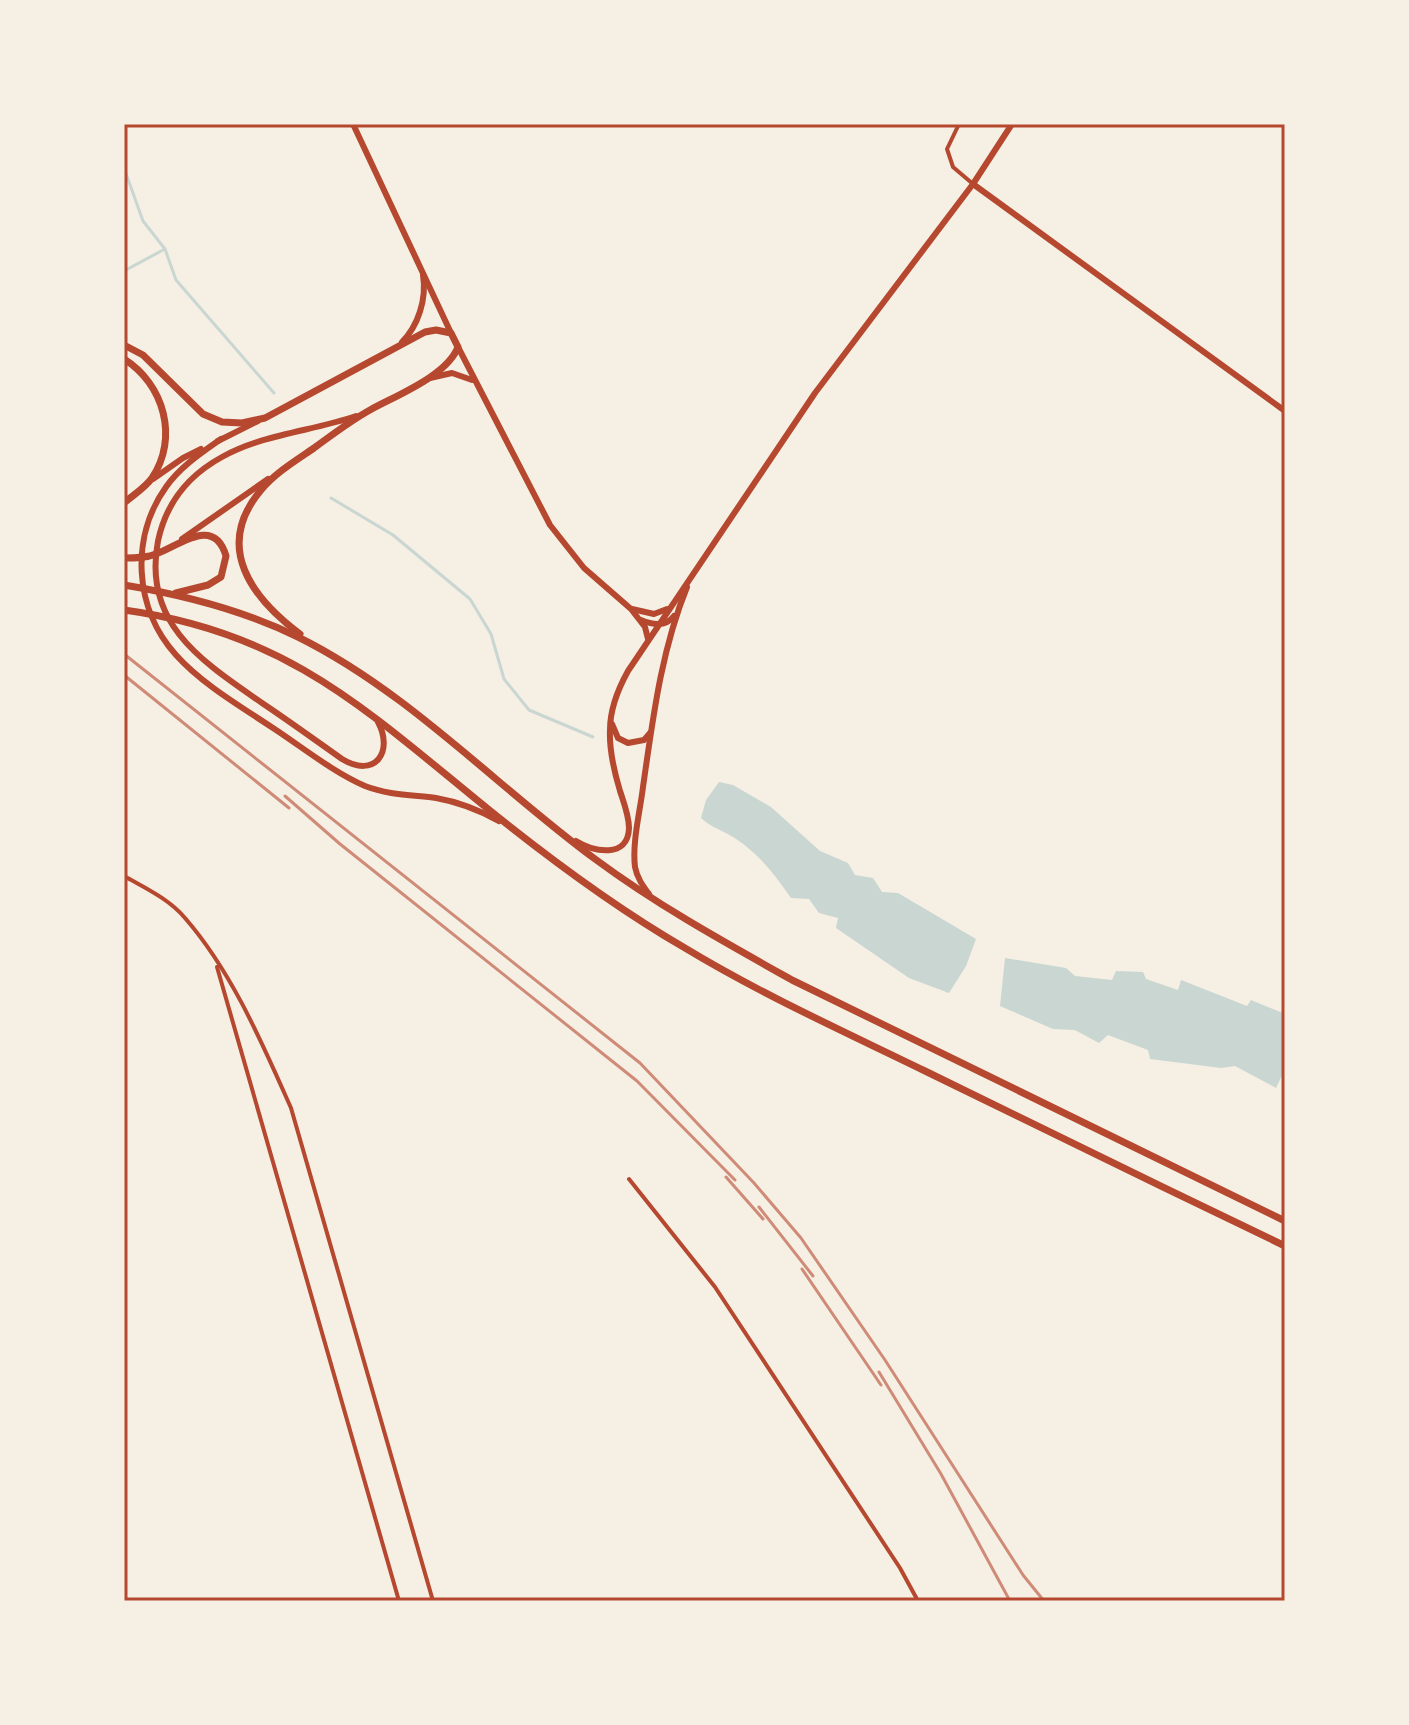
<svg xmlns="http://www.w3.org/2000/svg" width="1409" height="1725" viewBox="0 0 1409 1725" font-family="Manrope,sans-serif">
  <rect width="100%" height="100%" fill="#f6efe4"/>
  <g fill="#c9d6d2">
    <path d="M 719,782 L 733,785 L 771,807 L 820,851 L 848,863 L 855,875 L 873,878 L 882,892 L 898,893 L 976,939 L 966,966 L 949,993 L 909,978 L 836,928 L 838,918 L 819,913 L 809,899 L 791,898 C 774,873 755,849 728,834 C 718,829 710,826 701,818 L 706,800 Z"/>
    <path d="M 1005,958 L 1066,968 L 1075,976 L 1112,980 L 1116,971 L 1143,972 L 1146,979 L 1178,990 L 1181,980 L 1247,1006 L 1251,1000 L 1285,1014 L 1285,1069 L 1276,1088 L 1235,1066 L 1221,1068 L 1150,1059 L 1148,1050 L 1108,1035 L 1099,1043 L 1075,1030 L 1053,1029 L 1000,1006 Z"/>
  </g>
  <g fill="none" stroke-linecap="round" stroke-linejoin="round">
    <g stroke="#c9d6d2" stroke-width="3">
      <path d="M 124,168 L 143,221 L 165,249 L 176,280 L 274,393"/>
      <path d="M 124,271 L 163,250"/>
      <path d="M 331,498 L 393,535 L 470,599 L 491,634 L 504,679 L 529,710 L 593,737"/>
    </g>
    <g stroke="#b5482f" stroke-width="4">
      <path d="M 959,124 L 947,149 L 953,167 L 973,184"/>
      <path d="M 124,876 C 145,888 169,899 185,918 C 232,972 262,1043 291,1108 L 433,1601"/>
      <path d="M 217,967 L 399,1601"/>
      <path d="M 629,1179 L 715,1287 L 900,1568 L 918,1601"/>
    </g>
    <g stroke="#b5482f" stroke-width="6">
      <path d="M 353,124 L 451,333"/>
      <path d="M 973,184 L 1285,411"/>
      <path d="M 402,342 C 418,326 427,299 423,275"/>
      <path d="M 458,347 L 550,525 L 584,568 L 631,609 L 645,627 L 648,639"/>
      <path d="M 430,378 L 452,373 L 472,380"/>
      <path d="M 356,416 C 313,431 263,434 222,457 C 189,475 166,503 158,541 C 142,624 203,662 262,703 C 289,721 315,740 342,759 C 375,779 394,752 378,722"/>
      <path d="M 221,439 C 201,453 180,467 166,487 C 130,537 134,609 176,655 C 202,684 240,706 273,728 C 302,747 333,772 365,786 C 388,795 413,795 436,798 C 459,802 479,810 499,821"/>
      <path d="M 218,441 L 258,421"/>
      <path d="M 153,479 L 183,458 L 201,449"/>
      <path d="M 182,539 L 268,479"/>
      <path d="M 632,609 L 654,614 L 667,609"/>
      <path d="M 641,620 C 653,625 666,627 674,616"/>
      <path d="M 612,724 L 618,738 L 628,743 L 644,740 L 650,733"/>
      <path d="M 576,841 C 594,852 628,859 629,828 C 629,816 624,803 620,791 C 614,771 609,751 610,730 C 610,709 618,689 628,671 L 815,393 L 973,184 L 1012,124"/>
      <path d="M 649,894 C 643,886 637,878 635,867 C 632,842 640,812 643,787 C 653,718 661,651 687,587"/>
    </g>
    <g stroke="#b5482f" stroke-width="7">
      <path d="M 124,345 L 143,355 L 203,414 L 222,422 L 242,423 L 265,418 L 425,332 L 436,330 L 451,333 L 458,347 C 447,376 395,396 370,410 C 350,421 332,435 314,448 C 295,461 275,473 261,490 C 213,547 252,598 300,634"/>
      <path d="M 124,359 C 164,384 179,438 152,478 C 145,488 133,495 124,503"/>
      <path d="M 124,558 C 135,558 146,558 156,554 C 179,546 214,515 226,556 L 221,577 L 208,585 L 176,593"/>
      <path d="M 124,585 C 184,595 243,610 298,637 C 409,692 496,786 595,859 C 657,905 724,942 792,980 L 1285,1221"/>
      <path d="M 124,610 C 287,632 366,710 488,809 C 550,859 616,908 685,948 C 761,994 843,1031 923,1070 C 1044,1129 1164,1188 1285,1246"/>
    </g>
    <g stroke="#cf8b77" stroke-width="3">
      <path d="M 124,654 L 640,1063 L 754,1183 L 801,1238 L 885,1360 L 1023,1575 L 1044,1601"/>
      <path d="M 124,675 L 289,808"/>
      <path d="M 285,796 L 340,844 L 637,1081 L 735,1180"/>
      <path d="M 726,1177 L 763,1219"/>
      <path d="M 759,1207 L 813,1276"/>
      <path d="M 802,1269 L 881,1385"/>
      <path d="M 879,1372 L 941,1474 L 1010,1601"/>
    </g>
  </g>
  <rect width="1409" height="1725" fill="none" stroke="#f6efe4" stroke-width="252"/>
  <rect x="126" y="126" width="1157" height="1473" fill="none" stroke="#b5482f" stroke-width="3"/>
</svg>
